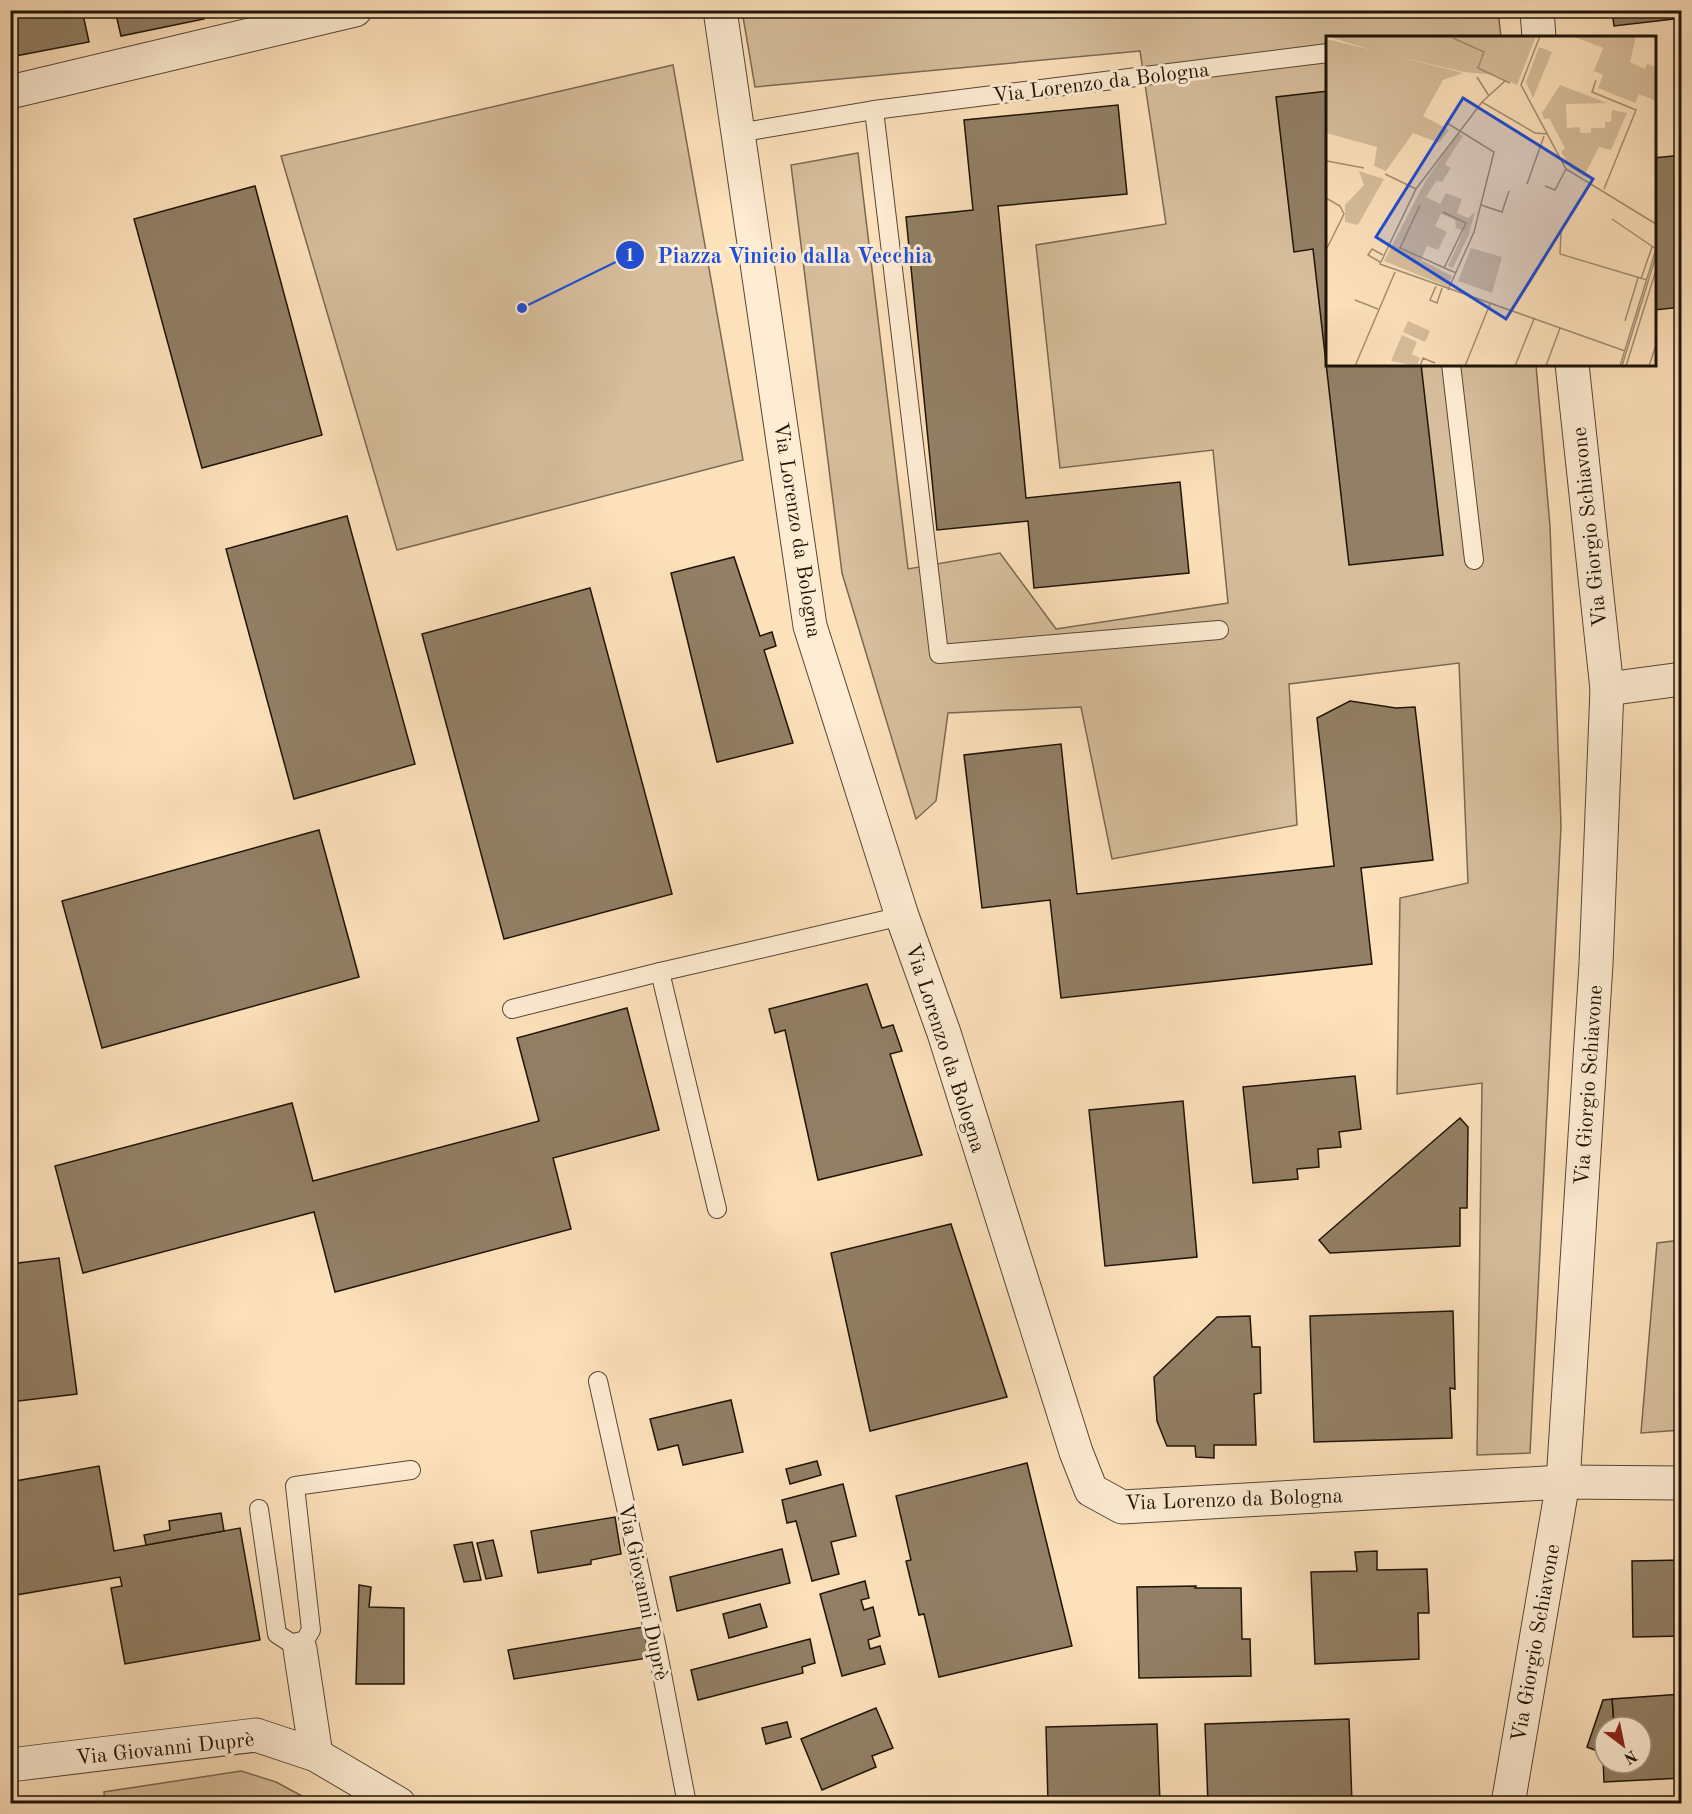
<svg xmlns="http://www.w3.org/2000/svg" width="1692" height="1814" viewBox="0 0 1692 1814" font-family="'Old Standard TT',serif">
  <rect width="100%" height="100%" fill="#fde1bb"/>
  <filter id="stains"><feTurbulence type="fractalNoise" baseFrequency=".00333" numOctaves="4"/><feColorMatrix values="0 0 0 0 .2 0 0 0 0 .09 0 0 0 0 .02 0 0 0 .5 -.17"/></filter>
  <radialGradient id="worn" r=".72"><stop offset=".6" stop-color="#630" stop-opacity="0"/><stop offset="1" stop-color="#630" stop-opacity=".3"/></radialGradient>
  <g fill="#d7be9c" stroke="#7a6952" stroke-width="1.5">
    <path d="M 742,11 L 1498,11 L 1501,37 L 1328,38 L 1328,364 L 1536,365 L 1550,526 L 1561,826 L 1530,1453 L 1477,1455 L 1482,1083 L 1397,1094 L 1400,898 L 1468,883 L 1459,663 L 1289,684 L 1297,825 L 1112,859 L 1081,707 L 948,713 L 936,801 L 916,819 L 842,573 L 791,165 L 858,153 L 908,569 L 1000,553 L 1056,629 L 1228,603 L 1213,450 L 1060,468 L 1036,245 L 1166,224 L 1140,51 L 755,87 Z"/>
    <path d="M 673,65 L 743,460 L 397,550 L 281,156 Z"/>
    <path d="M 1681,1240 L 1681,1430 L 1641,1433 L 1657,1243 Z"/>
    <path d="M 241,1771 L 276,1782 L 315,1803 L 105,1803 L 104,1792 Z"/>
  </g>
  <g fill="#927f65" stroke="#1e1407" stroke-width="1.5">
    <path d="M 10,10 L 82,10 L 89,42 L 10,57 Z"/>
    <path d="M 115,10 L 202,10 L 204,19 L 121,36 Z"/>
    <path d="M 1612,10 L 1682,10 L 1682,18 L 1614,26 Z"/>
    <path d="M 1328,91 L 1328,364 L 1421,364 L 1443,555 L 1349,565 L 1313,249 L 1294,252 L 1276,97 Z"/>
    <path d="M 1118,105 L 1127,194 L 998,206 L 1026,498 L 1180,482 L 1189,573 L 1034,588 L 1028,521 L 937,530 L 906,217 L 973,210 L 964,120 Z"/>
    <path d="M 1682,155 L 1682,307 L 1654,310 L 1654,158 Z"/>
    <path d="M 255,186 L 322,435 L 202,468 L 134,219 Z"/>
    <path d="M 347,516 L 415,764 L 294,799 L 226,549 Z"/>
    <path d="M 734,557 L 760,636 L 772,632 L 776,646 L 764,650 L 793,743 L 717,762 L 671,573 Z"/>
    <path d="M 590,588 L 672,894 L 504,939 L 422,634 Z"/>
    <path d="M 1350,701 L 1396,708 L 1415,707 L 1433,860 L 1361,868 L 1372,964 L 1061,998 L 1050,900 L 982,908 L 964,755 L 1061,744 L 1077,894 L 1334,866 L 1317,718 Z"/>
    <path d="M 319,830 L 359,977 L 102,1048 L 62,901 Z"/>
    <path d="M 867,984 L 882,1028 L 893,1025 L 902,1051 L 890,1054 L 922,1155 L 818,1180 L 785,1030 L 775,1033 L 769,1009 Z"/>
    <path d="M 627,1008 L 659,1130 L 553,1158 L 571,1229 L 335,1292 L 314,1212 L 83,1273 L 55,1166 L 292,1103 L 313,1181 L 539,1121 L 517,1038 Z"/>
    <path d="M 1355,1076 L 1361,1129 L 1339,1132 L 1341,1147 L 1318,1149 L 1319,1167 L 1297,1169 L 1298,1179 L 1253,1183 L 1243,1087 Z"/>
    <path d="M 1183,1101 L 1197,1257 L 1105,1266 L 1089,1110 Z"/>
    <path d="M 1460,1118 L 1468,1127 L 1467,1208 L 1460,1208 L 1460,1246 L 1330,1253 L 1319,1240 Z"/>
    <path d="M 951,1224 L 1007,1397 L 870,1431 L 831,1253 Z"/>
    <path d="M 59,1258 L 77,1394 L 10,1402 L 10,1264 Z"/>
    <path d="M 1453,1311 L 1455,1389 L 1450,1388 L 1452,1438 L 1314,1442 L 1310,1316 Z"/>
    <path d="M 1250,1316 L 1252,1347 L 1260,1347 L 1261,1393 L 1254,1394 L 1256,1445 L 1214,1445 L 1214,1458 L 1196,1457 L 1195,1446 L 1167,1446 L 1157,1421 L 1154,1377 L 1217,1317 Z"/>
    <path d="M 731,1400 L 743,1452 L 683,1465 L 678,1445 L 658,1450 L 650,1419 Z"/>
    <path d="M 817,1461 L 821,1475 L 790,1484 L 786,1469 Z"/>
    <path d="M 1027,1463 L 1072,1646 L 939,1677 L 924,1614 L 919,1615 L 906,1561 L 911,1560 L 896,1496 Z"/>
    <path d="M 99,1466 L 114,1551 L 240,1528 L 260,1640 L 125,1664 L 111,1588 L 122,1586 L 120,1577 L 10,1596 L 10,1482 Z"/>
    <path d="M 843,1484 L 856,1536 L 831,1542 L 839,1574 L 812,1581 L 796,1521 L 787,1523 L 782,1500 Z"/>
    <path d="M 221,1513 L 224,1531 L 146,1545 L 144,1535 L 170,1530 L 169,1521 Z"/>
    <path d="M 615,1517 L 621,1554 L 591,1560 L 591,1564 L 538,1573 L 531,1531 Z"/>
    <path d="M 493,1540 L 502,1576 L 486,1579 L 477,1543 Z"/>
    <path d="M 472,1542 L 481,1580 L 464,1582 L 454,1545 Z"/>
    <path d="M 782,1549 L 790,1583 L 677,1611 L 670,1577 Z"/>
    <path d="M 1377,1551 L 1377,1570 L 1427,1569 L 1429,1613 L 1418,1613 L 1419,1659 L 1315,1664 L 1311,1572 L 1357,1571 L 1355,1552 Z"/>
    <path d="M 1682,1560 L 1682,1636 L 1633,1637 L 1632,1561 Z"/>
    <path d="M 865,1581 L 869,1598 L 861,1600 L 864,1610 L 873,1607 L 880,1636 L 868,1640 L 870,1649 L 880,1646 L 885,1664 L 842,1676 L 820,1594 Z"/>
    <path d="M 359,1585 L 371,1587 L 369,1607 L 404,1608 L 404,1684 L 356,1684 Z"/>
    <path d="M 1196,1586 L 1195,1588 L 1241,1588 L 1242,1639 L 1250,1639 L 1251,1676 L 1139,1678 L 1137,1587 Z"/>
    <path d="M 760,1604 L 767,1627 L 729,1638 L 723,1614 Z"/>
    <path d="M 649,1626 L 655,1657 L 514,1679 L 508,1650 Z"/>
    <path d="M 810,1639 L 815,1663 L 802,1667 L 803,1673 L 698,1700 L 691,1670 Z"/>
    <path d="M 1682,1694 L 1682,1778 L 1604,1782 L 1603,1759 L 1605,1763 L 1641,1763 L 1641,1727 L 1614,1727 L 1612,1699 Z"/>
    <path d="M 1612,1699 L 1614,1727 L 1605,1727 L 1605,1754 L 1587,1747 L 1603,1700 Z"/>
    <path d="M 876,1708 L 893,1748 L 872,1756 L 876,1767 L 822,1790 L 801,1739 Z"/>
    <path d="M 1349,1719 L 1352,1804 L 1208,1804 L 1205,1724 Z"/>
    <path d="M 787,1722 L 791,1737 L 766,1744 L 762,1728 Z"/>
    <path d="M 1157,1724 L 1160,1804 L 1108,1804 L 1108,1801 L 1048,1803 L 1046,1727 Z"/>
  </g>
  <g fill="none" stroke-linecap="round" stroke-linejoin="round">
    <defs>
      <g id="service">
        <path d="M 874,110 L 939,654 L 1219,630"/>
        <path d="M 738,133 L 874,110 L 1328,53"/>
        <path d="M 1451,364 L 1474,560"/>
        <path d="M 512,1009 L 660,972"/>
        <path d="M 717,1209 L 660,972 L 902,916"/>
        <path d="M 598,1381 L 657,1648 L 687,1804"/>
        <path d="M 259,1509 L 277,1634 L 300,1649 L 311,1630 L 295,1486 L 411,1470"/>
      </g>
      <g id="minor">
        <path d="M 720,10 L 810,626 L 902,916 L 944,1033 L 1076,1452 L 1091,1490 L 1122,1507 L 1563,1482 L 1682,1483"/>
        <path d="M 1537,10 L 1539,38"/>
        <path d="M 10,92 L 355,10"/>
        <path d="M 1607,689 L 1682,679"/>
        <path d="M 300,1649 L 316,1755"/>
        <path d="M 10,1765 L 256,1735 L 316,1755 L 399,1804"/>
        <path d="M 1508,1804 L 1563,1482 L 1596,964 L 1607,689 L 1572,364"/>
      </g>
    </defs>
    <use href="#service" stroke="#564734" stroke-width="20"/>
    <use href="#minor" stroke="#564734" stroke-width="35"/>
    <use href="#service" stroke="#feecd3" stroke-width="18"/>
    <use href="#minor" stroke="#feecd3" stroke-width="33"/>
  </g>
  <g text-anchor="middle" stroke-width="6" stroke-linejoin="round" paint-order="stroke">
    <g font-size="21" fill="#1e1407" stroke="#feecd3">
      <text transform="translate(1101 82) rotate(-7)" y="7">Via Lorenzo da Bologna</text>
      <text transform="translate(1589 527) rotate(-96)" y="7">Via Giorgio Schiavone</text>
      <text transform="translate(798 530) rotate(81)" y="7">Via Lorenzo da Bologna</text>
      <text transform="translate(946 1048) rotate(72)" y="7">Via Lorenzo da Bologna</text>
      <text transform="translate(1588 1085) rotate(-86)" y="7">Via Giorgio Schiavone</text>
      <text transform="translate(1234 1499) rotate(-2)" y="7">Via Lorenzo da Bologna</text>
      <text transform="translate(644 1592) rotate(78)" y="7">Via Giovanni Duprè</text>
      <text transform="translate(1535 1643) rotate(-80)" y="7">Via Giorgio Schiavone</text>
      <text transform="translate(165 1748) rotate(-6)" y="7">Via Giovanni Duprè</text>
    </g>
  </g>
  <g transform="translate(1326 36)">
    <rect width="330" height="330" fill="#fde1bb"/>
    <path d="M 0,0 L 210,0 L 191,49 L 169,39 L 138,36 L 66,19 L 137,37 L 117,44 L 97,80 L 123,94 L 113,107 L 87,97 L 60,135 L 48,130 L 51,111 L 0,97 L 0,3 L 46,14 ZM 246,0 L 310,0 L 304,26 L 319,33 L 321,28 L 330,31 L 330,65 L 313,58 L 309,67 L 272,52 L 277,39 L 268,35 L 277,12 ZM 213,11 L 226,16 L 207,62 L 200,46 ZM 234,49 L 281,67 L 240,68 L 241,92 L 254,91 L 254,97 L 265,97 L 265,92 L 279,92 L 279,86 L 285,86 L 286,74 L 301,77 L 285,114 L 273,111 L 258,140 L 245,132 L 235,116 L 239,112 L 223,82 L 218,83 L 216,77 ZM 132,97 L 137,100 L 119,128 L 125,132 L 116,146 L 110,145 L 100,161 L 114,168 L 120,157 L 136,163 L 131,177 L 142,182 L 149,176 L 143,198 L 127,232 L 122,230 L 138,195 L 130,192 L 129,184 L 115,178 L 109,190 L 121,196 L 112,214 L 101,210 L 95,224 L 126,240 L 122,251 L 58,225 L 100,144 ZM 33,135 L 58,143 L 32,189 L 19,186 L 19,169 L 38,149 ZM 145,212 L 176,221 L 166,257 L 132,245 ZM 82,285 L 104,295 L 99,306 L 77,296 ZM 76,299 L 91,306 L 86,318 L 94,322 L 91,330 L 65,325 Z" fill="#d7be9c"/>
    <path fill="none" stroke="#a48f73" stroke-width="1.5" d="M 214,0 L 195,49 L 240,133 L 330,188M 127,2 L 158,16 L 152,32 L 184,47M 151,41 L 163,60M 270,44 L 266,56 L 310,74 L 278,153M 156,66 L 179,45M 121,87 L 168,116 L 148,196 L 122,254M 222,98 L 209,97 L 156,66 L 90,153 L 54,228 L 299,315M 1,125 L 38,132M 59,138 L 90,153M 201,148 L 218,100M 219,150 L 229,154 L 240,133M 0,162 L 14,170 L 18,178 L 0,214M 94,169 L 74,212 L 130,237M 155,169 L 176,176 L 183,155M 117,176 L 140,187 L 118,232M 286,183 L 330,213M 235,197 L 234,218 L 321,244M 54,226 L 42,219 L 46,213 L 57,219M 315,243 L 326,211M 110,250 L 104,264 L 111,267 L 116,252M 29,264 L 52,273M 299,285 L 312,242M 29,330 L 69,236M 94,330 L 97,322 L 109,327M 139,330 L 164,268M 189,330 L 208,283M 220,330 L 234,292M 294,330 L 330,213M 296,330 L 330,220M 300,330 L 330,234M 323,330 L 330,309"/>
    <path fill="#1d4ed8" fill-opacity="0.15" stroke="#1d4ed8" stroke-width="3" d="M 137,62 L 267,143 L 180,283 L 50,201 Z"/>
    <rect width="330" height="330" fill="none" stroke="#1e1407" stroke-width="3"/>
  </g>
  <path fill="none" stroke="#1d4ed8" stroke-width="2" d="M522 308L630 255"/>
  <g fill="#1d4ed8" stroke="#feecd3" stroke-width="2">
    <circle cx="522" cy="308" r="6"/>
    <circle cx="630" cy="255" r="15"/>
  </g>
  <g font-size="18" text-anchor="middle" font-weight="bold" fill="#fff">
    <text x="630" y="261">1</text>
  </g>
  <g font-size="22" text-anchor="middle" font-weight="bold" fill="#1d4ed8" stroke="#feecd3" stroke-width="6" stroke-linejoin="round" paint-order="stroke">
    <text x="795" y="263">Piazza Vinicio dalla Vecchia</text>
  </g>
  <rect width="1692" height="1814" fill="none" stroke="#fde1bb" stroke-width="36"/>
  <rect x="12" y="12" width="1668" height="1790" fill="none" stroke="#1e1407" stroke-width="3"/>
  <rect x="18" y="18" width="1656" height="1778" fill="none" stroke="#1e1407" stroke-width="1.5"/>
  <g transform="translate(1623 1745) rotate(148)"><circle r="28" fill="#feecd3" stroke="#a49681" stroke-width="1.5"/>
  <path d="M0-4.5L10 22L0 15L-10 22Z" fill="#8f2418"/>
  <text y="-9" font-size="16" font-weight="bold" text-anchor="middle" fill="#1e1407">N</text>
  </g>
  <rect width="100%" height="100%" filter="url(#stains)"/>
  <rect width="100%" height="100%" fill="url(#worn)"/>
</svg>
